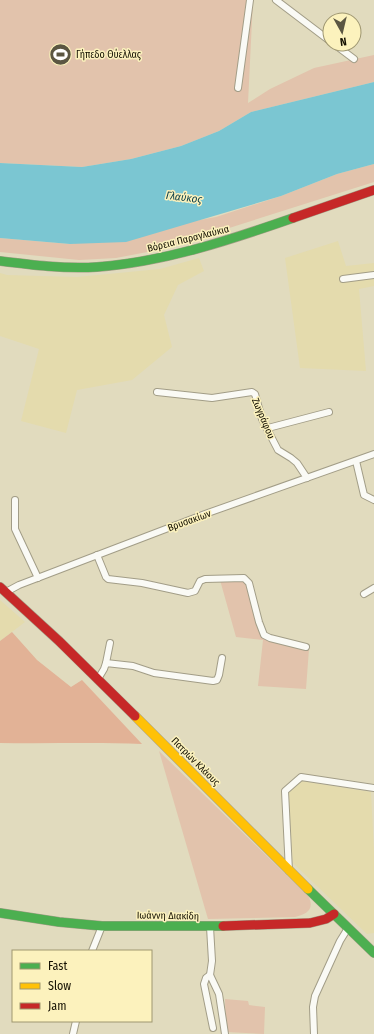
<svg xmlns="http://www.w3.org/2000/svg" width="374" height="1034" viewBox="0 0 374 1034" font-family="'Fira Sans Condensed',sans-serif">
  <rect width="100%" height="100%" fill="#e1dbbe"/>
  <g fill="#e4dbad">
    <path d="M 338,241 L 346,266 L 374,263 L 374,286 L 359,289 L 366,371 L 300,368 L 285,258 Z"/>
    <path d="M 199,258 L 204,271 L 178,285 L 164,315 L 172,347 L 132,380 L 77,390 L 66,433 L 21,421 L 39,349 L 0,336 L 0,273 L 7,275 L 77,277 L 160,269 Z"/>
    <path d="M 0,600 L 25,622 L 0,641 Z"/>
    <path d="M 301,781 L 371,792 L 374,852 L 374,933 L 367,934 L 293,863 L 288,793 Z"/>
  </g>
  <g fill="#e2c3ac">
    <path d="M 0,0 L 253,0 L 248,103 L 270,89 L 314,68 L 374,55 L 374,82 L 251,112 L 219,131 L 181,146 L 131,159 L 82,167 L 0,163 Z"/>
    <path d="M 374,164 L 374,182 L 163,249 L 116,258 L 79,260 L 0,252 L 0,238 L 70,244 L 216,217 L 281,196 L 337,174 Z"/>
    <path d="M 220,580 L 247,581 L 264,638 L 309,649 L 306,689 L 258,686 L 263,640 L 236,637 Z"/>
    <path d="M 159,751 L 308,896 C 315,908 308,914 295,917 L 208,919 Z"/>
    <path d="M 225,999 L 248,1001 L 249,1005 L 265,1007 L 264,1034 L 226,1032 Z"/>
  </g>
  <path fill="#e2b296" d="M 12,632 L 37,660 L 71,687 L 82,680 L 142,744 C 94,742 47,744 0,743 L 0,641 Z"/>
  <path fill="#7bc6d2" d="M 374,82 L 374,164 L 337,174 L 281,196 L 126,242 L 70,244 L 0,238 L 0,163 L 82,167 L 131,159 L 181,146 L 219,131 L 251,112 Z"/>
  <g fill="none" stroke-linecap="round" stroke-linejoin="round">
    <defs>
      <g id="street">
        <path d="M 276,0 L 330,41"/>
        <path d="M 334,44 L 354,59"/>
        <path d="M 238,88 L 250,0"/>
        <path d="M 343,279 L 374,275"/>
        <path d="M 157,392 L 212,398 L 252,392 L 255,394 L 262,419 L 278,450 L 291,458 L 297,463 L 307,478"/>
        <path d="M 268,428 L 329,412"/>
        <path d="M 356,461 L 364,495 L 374,500"/>
        <path d="M 15,500 L 15,529 L 38,578"/>
        <path d="M 97,555 L 106,577 L 108,579 L 142,583 L 188,593 L 195,591 L 200,581 L 205,579 L 244,578 L 249,583 L 259,622 L 264,635 L 270,638 L 306,647"/>
        <path d="M 6,592 L 19,585 L 205,514 L 374,454"/>
        <path d="M 364,594 L 374,588"/>
        <path d="M 106,663 L 110,643"/>
        <path d="M 98,679 L 104,669 L 106,663 L 133,666 L 154,673 L 213,681 L 217,680 L 219,675 L 222,658"/>
        <path d="M 289,871 L 285,791 L 301,777 L 374,788"/>
        <path d="M 210,927 L 212,961 L 210,975 L 219,994 L 225,1034"/>
        <path d="M 92,951 L 102,926"/>
        <path d="M 210,975 L 206,978 L 204,984 L 213,1028"/>
        <path d="M 73,1034 L 76,1021"/>
        <path d="M 314,1034 L 313,1007 L 315,996 L 340,941 L 348,928"/>
      </g>
      <g id="fast">
        <path d="M 0,261 C 32,265 64,269 97,267 C 164,262 230,240 293,218"/>
        <path d="M 308,889 L 374,953"/>
        <path d="M 0,913 L 59,922 L 102,926 L 223,926"/>
      </g>
      <path id="slow" d="M 135,716 L 308,889"/>
      <g id="jam">
        <path d="M 293,218 L 374,190"/>
        <path d="M 0,587 L 59,641 L 135,716"/>
        <path d="M 223,926 L 310,923 L 326,919 L 334,914"/>
      </g>
    </defs>
    <use href="#street" stroke="#a29d87" stroke-width="8"/>
    <use href="#fast" stroke="#a29d87" stroke-width="10"/>
    <use href="#slow" stroke="#a29d87" stroke-width="10"/>
    <use href="#jam" stroke="#a29d87" stroke-width="10"/>
    <use href="#street" stroke="#fafaf5" stroke-width="6"/>
    <use href="#fast" stroke="#4caf50" stroke-width="9"/>
    <use href="#slow" stroke="#ffc107" stroke-width="9"/>
    <use href="#jam" stroke="#c62828" stroke-width="9"/>
  </g>
  <defs>
    <symbol id="stadium-disc" viewBox="-11 -11 22 22"><circle r="9.5" fill="#5b5642" stroke="#fcf2bd"/><path d="M0-5a6.5 5 0 1 0 0 10a6.5 5 0 1 0 0-10ZM-3.5-1.8h7v3.6h-7Z" fill="#fff"/></symbol>
  </defs>
  <g fill-rule="evenodd">
    <use href="#stadium-disc" x="48" y="42" width="25" height="25"/>
  </g>
  <g text-anchor="middle" stroke-width="3" stroke-linejoin="round" paint-order="stroke">
    <g font-size="10" fill="#130f00" stroke="#fcf2bd" text-anchor="start">
      <text x="76" y="58">Γήπεδο Θύελλας</text>
    </g>
    <g font-size="10" fill="#130f00" stroke="#fcf2bd">
      <text transform="translate(188 238) rotate(-14)" y="4">Βόρεια Παραγλαύκια</text>
      <text transform="translate(264 418) rotate(67)" y="4">Ζωγράφου</text>
      <text transform="translate(189 520) rotate(-20)" y="4">Βρυσακίων</text>
      <text transform="translate(196 761) rotate(45)" y="4">Πατρών Κλάους</text>
      <text transform="translate(168 915) rotate(1)" y="4">Ιωάννη Διακίδη</text>
    </g>
    <g font-size="11" font-style="italic" fill="#043945" stroke="#fcf2bd">
      <text transform="translate(184 197) rotate(7)" y="4">Γλαύκος</text>
    </g>
  </g>
  <rect x="12" y="950" width="140" height="72" fill="#fcf2bd" stroke="#9f9771"/>
  <rect x="20" y="963" width="20" height="6" fill="#4caf50" stroke="#9f9771"/>
  <text x="48" y="970" font-size="12" fill="#130f00">Fast</text>
  <rect x="20" y="983" width="20" height="6" fill="#ffc107" stroke="#9f9771"/>
  <text x="48" y="990" font-size="12" fill="#130f00">Slow</text>
  <rect x="20" y="1003" width="20" height="6" fill="#c62828" stroke="#9f9771"/>
  <text x="48" y="1010" font-size="12" fill="#130f00">Jam</text>
  <g transform="translate(342 32) rotate(172)"><circle r="19" fill="#fcf2bd" stroke="#9f9771"/>
  <path d="M0-3L7 15L0 10L-7 15Z" fill="#5b5642"/>
  <text y="-6" font-size="11" font-weight="bold" text-anchor="middle" fill="#130f00">N</text>
  </g>
</svg>
